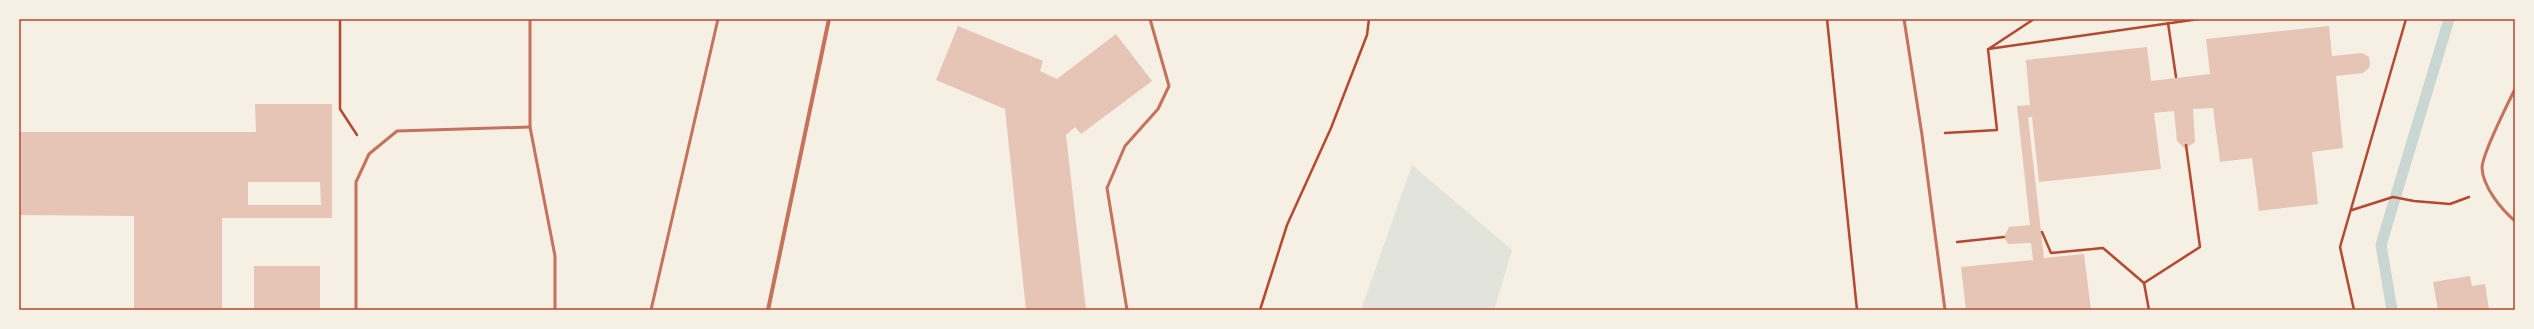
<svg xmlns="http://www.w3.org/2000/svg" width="2534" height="329" viewBox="0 0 2534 329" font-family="'Asap Condensed',sans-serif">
  <rect width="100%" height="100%" fill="#f6efe4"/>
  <path fill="#e2e4dc" d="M 1412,165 L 1512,250 L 1494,310 L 1361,310 Z"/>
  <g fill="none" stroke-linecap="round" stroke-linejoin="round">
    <path stroke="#c9d6d2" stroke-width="11" d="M 2392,310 L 2381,245 L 2449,19"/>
  </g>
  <g fill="#e6c5b7" fill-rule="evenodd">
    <path d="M 958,26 L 1043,61 L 1040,71 L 1057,79 L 1116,34 L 1152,81 L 1081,134 L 1075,127 L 1066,135 L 1086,310 L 1026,310 L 1005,109 L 936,80 Z"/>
    <path d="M 2329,26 L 2332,56 L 2362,53 L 2369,57 L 2370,63 L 2369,68 L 2363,73 L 2336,76 L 2343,148 L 2312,152 L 2318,204 L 2259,211 L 2252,158 L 2220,162 L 2213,108 L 2193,109 L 2195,142 L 2185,149 L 2177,141 L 2174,111 L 2154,113 L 2161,169 L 2039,182 L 2032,117 L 2028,117 L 2044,258 L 2084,254 L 2091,310 L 1966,310 L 1961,267 L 2033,260 L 2031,243 L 2008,244 L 2004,237 L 2009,227 L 2030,225 L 2017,106 L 2030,105 L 2026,60 L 2147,47 L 2151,81 L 2210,74 L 2206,39 Z"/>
    <path d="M 255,104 L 332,104 L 332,218 L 222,218 L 222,310 L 134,310 L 134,216 L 19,215 L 19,132 L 256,132 ZM 248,182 L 320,182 L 321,205 L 248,205 Z"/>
    <rect x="254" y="266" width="66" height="44"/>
    <path d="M 2470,276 L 2472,286 L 2485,284 L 2489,310 L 2438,310 L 2433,282 Z"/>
  </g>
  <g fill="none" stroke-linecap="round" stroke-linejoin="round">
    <g stroke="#b5482f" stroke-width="2.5">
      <path d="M 340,19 L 340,109 L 357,135"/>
      <path d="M 1827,19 L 1857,310"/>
      <path d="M 2168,23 L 2176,77"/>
      <path d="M 1990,48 L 2034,19"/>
      <path d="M 1945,133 L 1997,130 L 1988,49 L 2199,19"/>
      <path d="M 2352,210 L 2393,197 L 2414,201 L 2450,204 L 2469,197"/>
      <path d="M 2042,232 L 2051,253 L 2103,248 L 2144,283 L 2149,310"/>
      <path d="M 1957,242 L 2004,237"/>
      <path d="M 2144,283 L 2200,247 L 2186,145"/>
      <path d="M 1260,310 L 1287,225 L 1331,128 L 1367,35 L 1369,19"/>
      <path d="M 2354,310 L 2340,247 L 2406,19"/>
    </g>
    <g stroke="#c5725c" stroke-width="3">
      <path d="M 530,19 L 530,127 L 555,256 L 555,310"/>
      <path d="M 1904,19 L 1922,135 L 1945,310"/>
      <path d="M 2515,89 C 2508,103 2482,155 2482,168 C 2483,187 2501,209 2515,221"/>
      <path d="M 356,310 L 356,182 L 369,154 L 397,131 L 530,127"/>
      <path d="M 651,310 L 718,19"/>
      <path d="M 1127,310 L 1107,188 L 1125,146 L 1158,109 L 1169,86 L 1150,19"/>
    </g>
    <path stroke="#c5725c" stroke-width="4" d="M 768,310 L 829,19"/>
  </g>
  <rect width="2534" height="329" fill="none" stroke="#f6efe4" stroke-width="40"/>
  <rect x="20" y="20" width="2494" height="289" fill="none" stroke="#b5482f" stroke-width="1.5"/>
</svg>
